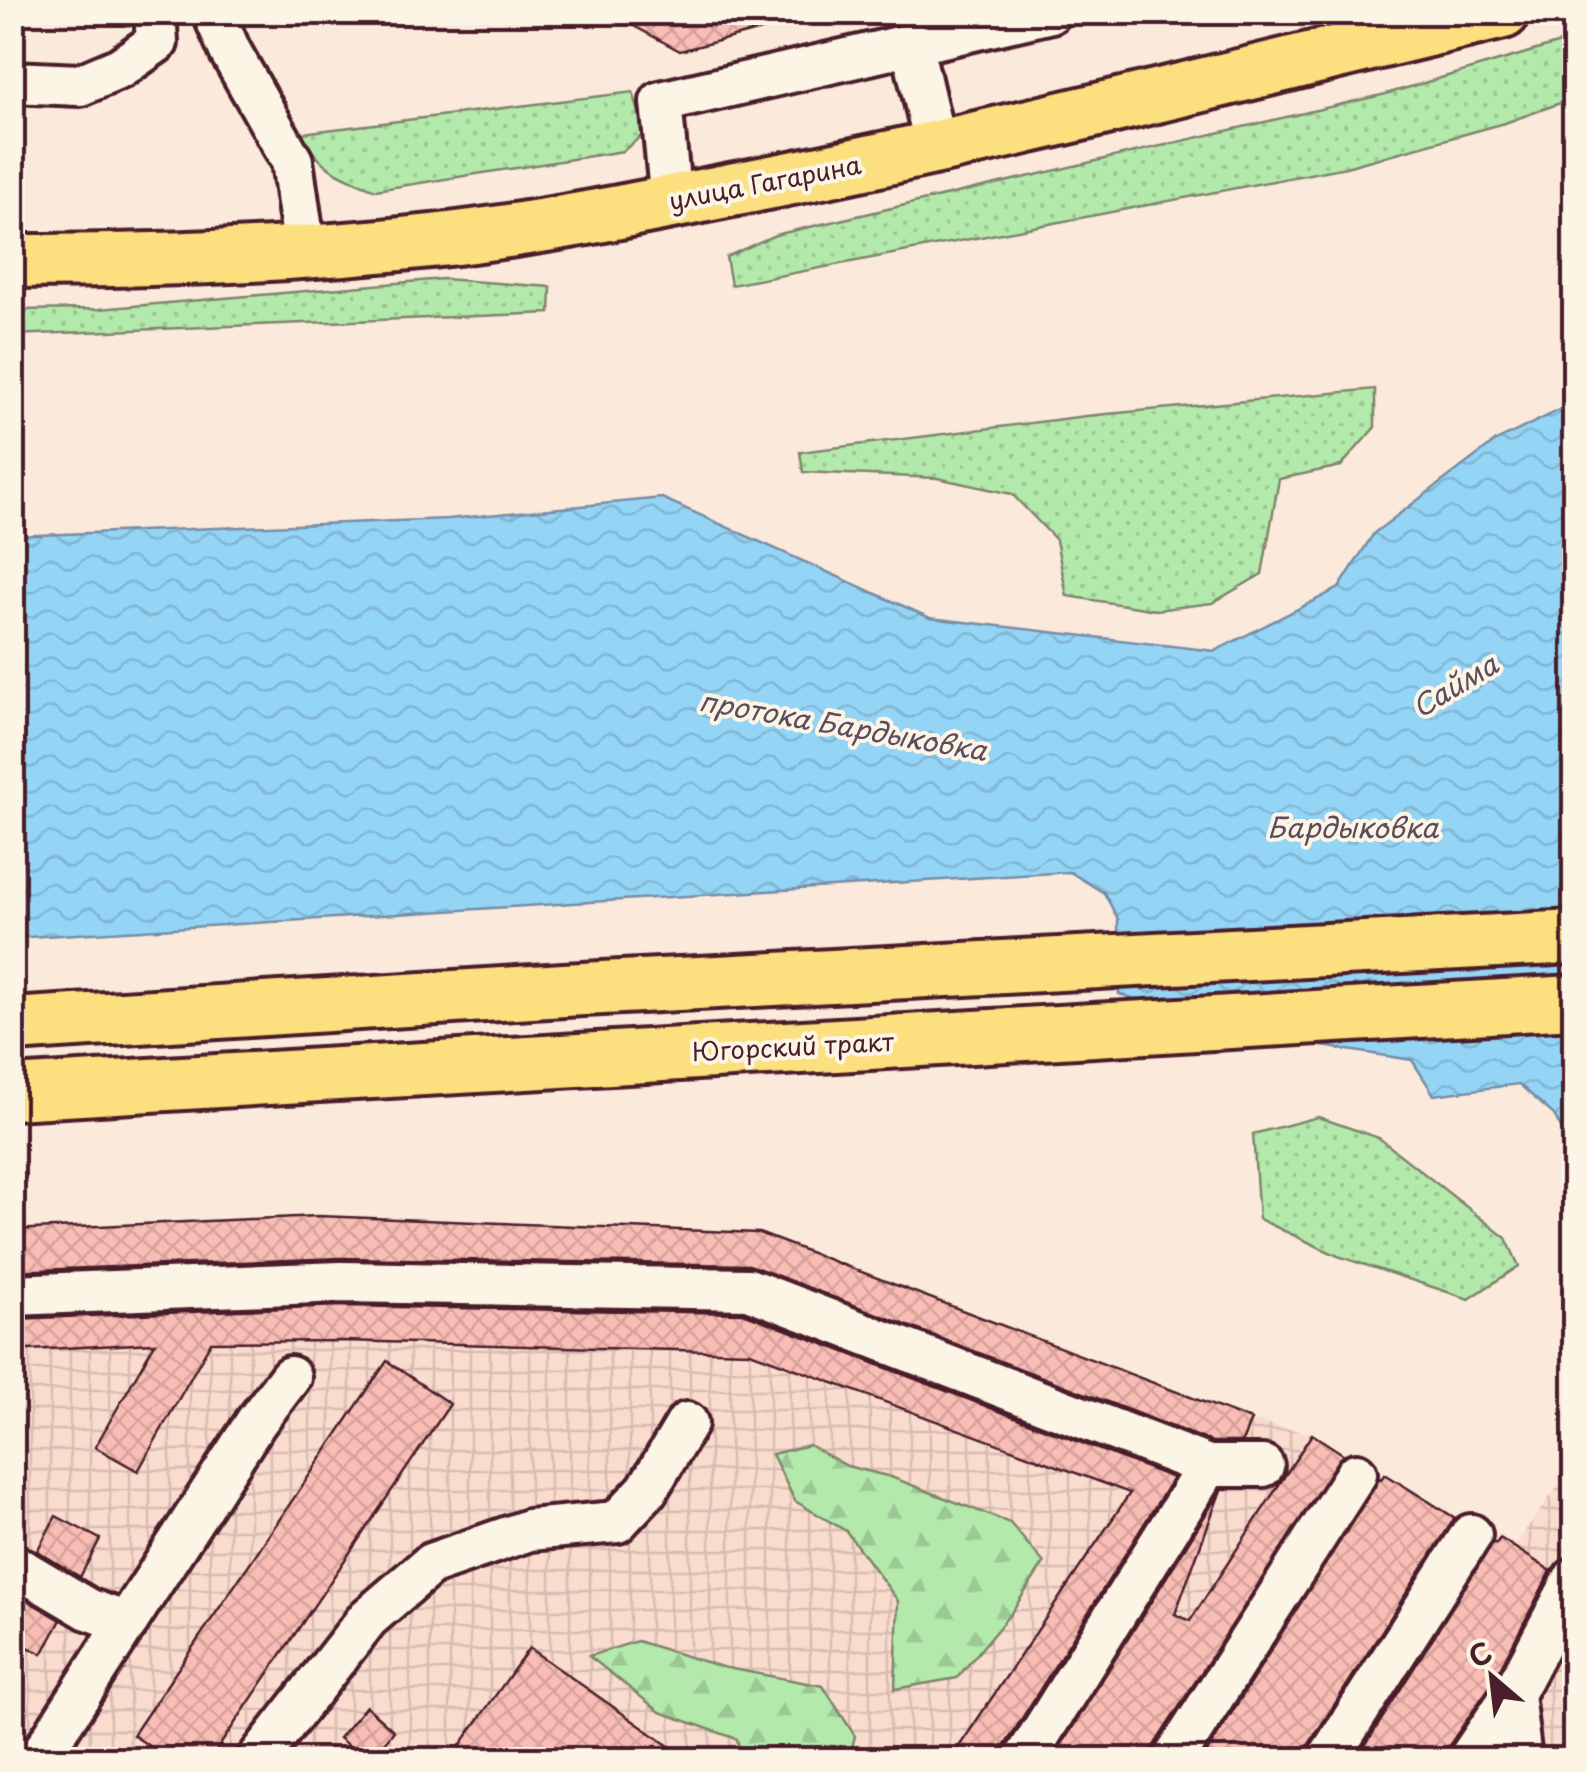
<svg xmlns="http://www.w3.org/2000/svg" width="1587" height="1772" viewBox="0 0 1587 1772" font-family="'Playpen Sans',sans-serif">
  <defs>
    <pattern id="industrial-grid" width="8" height="8" patternUnits="userSpaceOnUse" patternTransform="scale(2.5)"><rect width="8" height="8" fill="#fadccf"/><path d="M0 4h8M4 0v8" fill="none" stroke="#d8bcb2"/></pattern>
    <pattern id="grass-dots" width="8" height="8" patternUnits="userSpaceOnUse" patternTransform="scale(2.5)"><rect width="8" height="8" fill="#b3eaac"/><path d="M2 2h.1M6 6h.1" fill="none" stroke="#9bc894" stroke-width="1.8" stroke-linecap="round"/></pattern>
    <pattern id="forest-firs" width="22" height="20" patternUnits="userSpaceOnUse" patternTransform="scale(2.5)"><rect width="22" height="20" fill="#b3eaac"/><path d="M5 1l3.5 6h-7zM16 11l3.5 6h-7z" fill="#9bc894"/></pattern>
    <pattern id="water-waves" width="16" height="10" patternUnits="userSpaceOnUse" patternTransform="scale(2.5)"><rect width="16" height="10" fill="#94d5f6"/><path d="M0 5q4-4 8 0t8 0" fill="none" stroke="#81b6d3"/></pattern>
    <pattern id="building-cross-hatch" width="8" height="8" patternUnits="userSpaceOnUse" patternTransform="scale(2.5)"><rect width="8" height="8" fill="#f8bdb4"/><path d="M0 0l8 8M0 8l8-8" fill="none" stroke="#d6a29b"/></pattern>
  </defs>
  <rect width="100%" height="100%" fill="#fbeadb"/>
  <filter id="ink" filterUnits="userSpaceOnUse"><feTurbulence type="fractalNoise" baseFrequency=".01" numOctaves="2"/><feDisplacementMap in="SourceGraphic" scale="20" xChannelSelector="R" yChannelSelector="G"/><feConvolveMatrix kernelMatrix="1 2 1 2 8 2 1 2 1" color-interpolation-filters="sRGB"/></filter>
  <g filter="url(#ink)">
    <path fill="url(#industrial-grid)" d="M 318,1216 L 759,1233 L 1251,1420 L 1312,1434 L 1346,1456 L 1385,1474 L 1456,1519 L 1515,1545 L 1574,1464 L 1574,1759 L 13,1760 L 13,1230 Z"/>
    <g fill="url(#grass-dots)" stroke="#7e846c" stroke-width="2.5">
      <path d="M 1574,39 L 1574,98 L 1505,123 L 1346,167 L 731,285 L 726,257 L 775,235 L 1386,94 Z"/>
      <path d="M 633,92 L 645,133 L 623,151 L 376,190 C 341,176 318,169 302,133 Z"/>
      <path d="M 443,279 L 551,287 L 550,313 L 13,335 L 13,310 L 99,309 Z"/>
      <path d="M 1375,389 L 1375,427 L 1341,466 L 1279,479 L 1262,574 L 1212,603 L 1156,610 L 1067,596 L 1056,540 L 1012,494 L 937,478 L 803,472 L 800,452 L 1086,416 Z"/>
      <path d="M 1318,1117 L 1379,1138 L 1506,1238 L 1519,1266 L 1469,1299 L 1338,1256 L 1259,1219 L 1253,1134 Z"/>
    </g>
    <g fill="url(#forest-firs)" stroke="#7e846c" stroke-width="2.5">
      <path d="M 809,1445 L 847,1466 L 891,1477 L 1010,1523 L 1044,1563 L 1011,1613 L 957,1678 L 895,1689 L 898,1601 L 846,1531 L 795,1501 L 772,1454 Z"/>
      <path d="M 637,1641 L 722,1667 L 823,1686 L 855,1736 L 849,1759 L 742,1759 L 737,1739 L 660,1712 L 589,1656 Z"/>
    </g>
    <path fill="url(#water-waves)" stroke="#768ca5" stroke-width="2.5" d="M 1574,403 L 1574,1153 L 1554,1115 L 1519,1084 L 1434,1095 L 1412,1060 L 1264,1037 L 1119,994 L 1118,919 L 1104,893 L 1070,872 L 13,938 L 13,536 L 448,519 L 662,498 L 930,618 L 1215,651 L 1339,588 L 1374,533 L 1496,441 Z"/>
    <g fill="url(#building-cross-hatch)" stroke="#4a1f2b" stroke-width="2.5">
      <path d="M 608,12 L 787,12 L 788,23 L 680,51 Z"/>
      <path d="M 318,1216 L 759,1233 L 1251,1420 L 1242,1442 L 1212,1442 L 749,1265 L 341,1258 L 12,1271 L 12,1230 Z"/>
      <path d="M 341,1306 L 743,1313 L 1173,1478 L 1004,1747 L 1000,1760 L 950,1760 L 1130,1493 L 750,1352 L 343,1341 L 211,1342 L 138,1471 L 95,1447 L 155,1343 L 12,1351 L 12,1319 Z"/>
      <path d="M 387,1361 L 450,1404 L 210,1760 L 169,1760 L 133,1735 Z"/>
      <path d="M 1312,1434 L 1343,1454 L 1153,1747 L 1149,1760 L 1052,1760 L 1221,1490 L 1175,1614 L 1190,1621 Z"/>
      <path d="M 1385,1474 L 1455,1518 L 1307,1747 L 1303,1760 L 1202,1760 L 1379,1478 L 1381,1479 Z"/>
      <path d="M 56,1516 L 100,1539 L 80,1577 L 37,1551 Z"/>
      <path d="M 1500,1538 L 1551,1571 L 1493,1682 L 1448,1747 L 1444,1760 L 1356,1760 L 1493,1542 L 1496,1544 Z"/>
      <path d="M 16,1594 L 61,1620 L 42,1654 L 12,1639 L 12,1601 Z"/>
      <path d="M 529,1648 L 689,1760 L 477,1760 L 459,1747 Z"/>
      <path d="M 366,1706 L 394,1731 L 370,1760 L 365,1760 L 339,1738 Z"/>
    </g>
    <g fill="none" stroke-linecap="round" stroke-linejoin="round">
      <defs>
        <g id="minor">
          <path d="M 213,12 L 230,51 L 292,161 L 305,251"/>
          <path d="M 912,46 L 936,148"/>
          <path d="M 12,82 L 80,85 L 120,68 L 157,42 L 155,12"/>
          <path d="M 671,202 L 661,102 L 1051,12"/>
          <path d="M 12,1295 L 341,1282 L 748,1289 L 1208,1466 L 1263,1466"/>
          <path d="M 12,1564 L 88,1609 L 127,1623"/>
          <path d="M 38,1760 L 256,1422 L 290,1377"/>
          <path d="M 257,1760 L 368,1618 L 431,1564 L 529,1530 L 617,1522 L 647,1490 L 687,1423"/>
          <path d="M 1024,1760 L 1208,1466"/>
          <path d="M 1173,1760 L 1356,1474"/>
          <path d="M 1327,1760 L 1471,1535"/>
          <path d="M 1468,1760 L 1513,1694"/>
          <path d="M 1521,1760 L 1513,1694 L 1574,1579"/>
        </g>
        <g id="major">
          <path d="M 12,261 C 152,261 292,256 431,241 C 532,230 632,210 731,190 C 991,140 1247,73 1503,12"/>
          <path d="M 12,1025 L 564,990 L 1574,937"/>
          <path d="M 12,1093 L 1574,1002"/>
        </g>
      </defs>
      <use href="#minor" stroke="#4a1f2b" stroke-width="48"/>
      <use href="#major" stroke="#4a1f2b" stroke-width="60"/>
      <use href="#minor" stroke="#fcf5e5" stroke-width="40"/>
      <use href="#major" stroke="#fce080" stroke-width="52"/>
    </g>
  </g>
  <g text-anchor="middle" stroke-width="8" stroke-linejoin="round" paint-order="stroke">
    <g font-size="25" fill="#4a1f2b" stroke="#fcf5e5">
      <text transform="translate(765 183) rotate(-11)" y="9">улица Гагарина</text>
      <text transform="translate(793 1047) rotate(-3)" y="9">Югорский тракт</text>
    </g>
    <g font-size="28" font-style="italic" fill="#5c4c5e" stroke="#fcf5e5">
      <text transform="translate(1455 686) rotate(-31)" y="10">Сайма</text>
      <text transform="translate(843 726) rotate(10)" y="10">протока Бардыковка</text>
      <text x="1353" y="838">Бардыковка</text>
    </g>
  </g>
  <rect width="1587" height="1772" fill="none" stroke="#fcf5e5" stroke-width="50"/>
  <rect x="25" y="25" width="1537" height="1722" fill="none" stroke="#4a1f2b" stroke-width="4" filter="url(#ink)"/>
  <g transform="translate(1492 1677) rotate(332)" stroke="#fcf5e5" stroke-width="8" paint-order="stroke">
  <path d="M0-8L18 38L0 25L-18 38Z" fill="#4a1f2b"/>
  <text y="-15" font-size="28" font-weight="bold" text-anchor="middle" fill="#4a1f2b">С</text>
  </g>
</svg>
